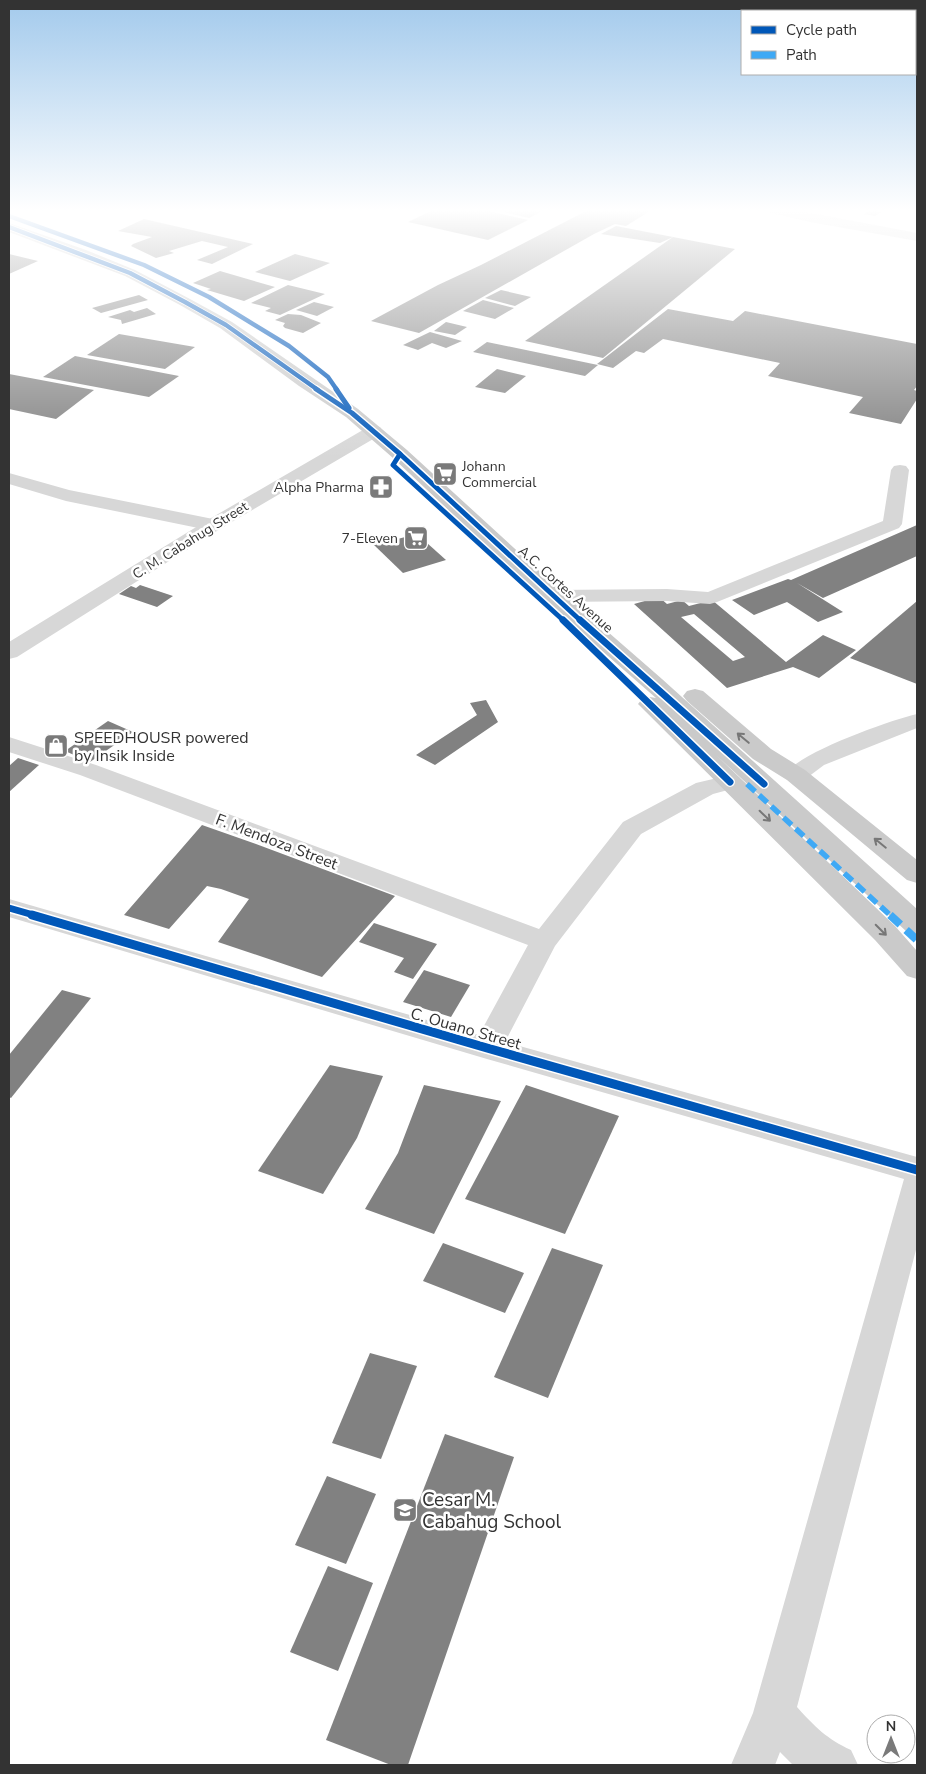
<svg xmlns="http://www.w3.org/2000/svg" width="926" height="1774" viewBox="0 0 926 1774" font-family="'Nunito Sans',sans-serif">
  <rect width="100%" height="100%" fill="#fff"/>
  <g fill="#818181" fill-rule="evenodd">
    <path d="M 435,209 L 480,209 L 528,220 L 488,240 L 408,222 Z"/>
    <path d="M 492,209 L 546,209 L 529,218 Z"/>
    <path d="M 590,209 L 653,209 L 626,226 L 615,224 L 594,234 L 419,333 L 371,321 L 438,285 L 481,265 Z"/>
    <path d="M 870,210 L 881,212 L 875,216 L 864,214 Z"/>
    <path d="M 144,219 L 253,244 L 212,264 L 197,260 L 228,247 L 202,241 L 169,251 L 174,253 L 156,258 L 131,246 L 133,244 L 152,237 L 118,231 Z"/>
    <path d="M 616,226 L 673,237 L 660,243 L 601,234 Z"/>
    <path d="M 673,237 L 735,249 L 603,358 L 525,341 Z"/>
    <path d="M 9,254 L 38,261 L 9,274 Z"/>
    <path d="M 295,254 L 330,263 L 290,281 L 255,272 Z"/>
    <path d="M 220,271 L 275,287 L 244,301 L 207,290 L 211,289 L 193,283 Z"/>
    <path d="M 288,285 L 325,294 L 280,315 L 265,311 L 271,308 L 251,303 Z"/>
    <path d="M 501,290 L 531,297 L 515,306 L 485,298 Z"/>
    <path d="M 139,295 L 148,300 L 101,313 L 92,308 Z"/>
    <path d="M 483,300 L 514,308 L 495,319 L 463,311 Z"/>
    <path d="M 314,302 L 334,307 L 317,316 L 296,310 Z"/>
    <path d="M 147,308 L 156,314 L 122,324 L 121,320 L 108,317 L 130,310 L 134,312 Z"/>
    <path d="M 668,309 L 733,321 L 745,311 L 917,344 L 917,386 L 914,390 L 917,391 L 917,399 L 901,424 L 849,413 L 863,397 L 768,376 L 780,363 L 663,339 L 644,353 L 636,351 L 613,368 L 597,364 Z"/>
    <path d="M 288,314 L 301,315 L 321,323 L 303,333 L 285,328 L 283,326 L 285,323 L 275,320 Z"/>
    <path d="M 446,322 L 467,327 L 455,335 L 434,331 Z"/>
    <path d="M 430,332 L 462,341 L 446,348 L 432,343 L 418,350 L 403,345 Z"/>
    <path d="M 119,334 L 195,347 L 165,369 L 87,355 Z"/>
    <path d="M 487,342 L 598,365 L 585,376 L 473,352 Z"/>
    <path d="M 75,356 L 179,376 L 149,397 L 43,377 Z"/>
    <path d="M 497,369 L 526,376 L 505,393 L 475,387 Z"/>
    <path d="M 9,374 L 94,390 L 56,419 L 9,409 Z"/>
    <path d="M 917,525 L 917,556 L 823,598 L 797,583 L 843,612 L 818,622 L 787,602 L 754,615 L 732,600 L 788,579 L 791,580 Z"/>
    <path d="M 417,534 L 446,560 L 403,573 L 374,545 Z"/>
    <path d="M 140,585 L 173,596 L 157,607 L 119,594 L 131,586 L 136,588 Z"/>
    <path d="M 659,597 L 667,604 L 682,600 L 689,606 L 712,600 L 786,662 L 823,635 L 856,650 L 819,678 L 793,667 L 727,688 L 634,604 ZM 694,614 L 745,657 L 733,661 L 681,617 Z"/>
    <path d="M 917,601 L 917,684 L 850,658 Z"/>
    <path d="M 486,700 L 498,722 L 435,765 L 416,755 L 477,715 L 470,703 Z"/>
    <path d="M 108,721 L 133,732 L 90,762 L 65,751 Z"/>
    <path d="M 18,758 L 39,765 L 9,792 L 9,766 Z"/>
    <path d="M 202,825 L 256,844 L 395,896 L 322,977 L 218,942 L 249,899 L 221,889 L 207,886 L 169,929 L 124,915 Z"/>
    <path d="M 374,923 L 437,944 L 413,979 L 394,972 L 404,958 L 359,942 Z"/>
    <path d="M 424,970 L 470,985 L 451,1017 L 403,1002 Z"/>
    <path d="M 62,990 L 91,998 L 11,1098 L 9,1097 L 9,1055 Z"/>
    <path d="M 330,1065 L 383,1076 L 357,1138 L 323,1194 L 258,1171 Z"/>
    <path d="M 424,1085 L 501,1101 L 434,1234 L 365,1209 L 398,1153 Z"/>
    <path d="M 526,1085 L 619,1116 L 565,1234 L 465,1199 Z"/>
    <path d="M 443,1243 L 524,1273 L 505,1313 L 423,1281 Z"/>
    <path d="M 552,1248 L 603,1265 L 548,1398 L 494,1377 Z"/>
    <path d="M 370,1353 L 417,1366 L 381,1459 L 332,1443 Z"/>
    <path d="M 445,1434 L 514,1457 L 408,1765 L 391,1765 L 326,1740 Z"/>
    <path d="M 327,1476 L 376,1494 L 346,1564 L 295,1545 Z"/>
    <path d="M 328,1566 L 373,1583 L 338,1671 L 290,1652 Z"/>
  </g>
  <g fill="none" stroke-linecap="round" stroke-linejoin="round">
    <g fill="#d7d7d7" fill-rule="evenodd">
      <path d="M 766,209 L 790,209 L 917,233 L 917,241 L 810,222 L 767,212 Z"/>
      <path d="M 900,465 L 906,466 L 909,470 L 902,524 L 899,528 L 717,602 L 710,604 L 667,601 L 553,602 L 546,600 L 543,596 L 546,592 L 553,590 L 667,589 L 708,592 L 883,521 L 891,470 L 894,466 Z"/>
      <path d="M 9,473 L 69,490 L 213,519 L 220,521 L 223,525 L 220,529 L 213,531 L 66,501 L 9,484 Z"/>
      <path d="M 917,714 L 917,728 L 824,765 L 804,780 L 796,782 L 788,780 L 784,775 C 800,752 888,721 917,714 Z"/>
      <path d="M 9,737 L 96,765 L 539,929 L 623,822 L 696,783 L 730,775 L 739,777 L 742,782 L 739,787 L 713,794 L 641,834 L 555,946 L 505,1042 L 917,1157 L 917,1246 L 797,1707 C 815,1727 827,1739 851,1750 L 858,1765 L 793,1765 L 780,1752 L 775,1765 L 731,1765 L 753,1713 L 904,1179 L 487,1059 L 9,917 L 9,899 L 479,1035 L 528,945 L 80,775 L 9,752 Z"/>
    </g>
    <path fill="#d7d7d7" fill-rule="evenodd" d="M 374,426 L 380,427 L 383,431 L 380,435 L 220,529 L 17,657 L 9,659 L 9,642 L 206,521 L 368,427 Z"/>
    <g fill="#cacaca" fill-rule="evenodd">
      <path d="M 9,223 L 86,250 L 135,270 L 190,299 L 232,322 L 358,409 L 407,450 L 561,591 L 662,679 L 917,909 L 917,935 L 907,932 L 716,755 L 895,926 L 917,951 L 917,979 L 907,976 L 875,940 L 638,704 L 642,699 L 650,697 L 656,698 L 545,601 L 393,458 L 346,417 L 299,386 L 220,328 L 180,305 L 125,276 L 9,232 Z"/>
      <path d="M 695,689 L 703,691 L 771,749 L 805,770 L 917,860 L 917,883 L 907,880 L 787,780 L 753,759 L 687,701 L 683,696 L 687,691 Z"/>
    </g>
    <path stroke="#3fa9f5" stroke-width="5.5" stroke-dasharray="11 5.5" stroke-linecap="butt" d="M 747,784 L 891,916"/>
    <path stroke="#3fa9f5" stroke-width="8" stroke-dasharray="14 8" stroke-linecap="butt" d="M 890,915 L 917,940"/>
    <defs>
      <g id="cycleway-far3">
        <path d="M 9,216 L 144,265 L 209,297 L 289,346 L 328,377 L 337,390"/>
        <path d="M 9,227 L 130,273 L 185,302 L 226,325 L 318,390"/>
      </g>
      <g id="cycleway-far2">
        <path d="M 316,389 L 352,413 L 400,454 L 581,621"/>
        <path d="M 336,389 L 349,408"/>
        <path d="M 400,454 L 393,465 L 564,621"/>
      </g>
      <g id="cycleway-far1">
        <path d="M 563,620 L 730,782"/>
        <path d="M 580,620 L 764,784"/>
        <path d="M 9,908 L 37,916"/>
      </g>
      <path id="cycleway" d="M 32,915 L 487,1048 L 917,1170"/>
    </defs>
    <use href="#cycleway-far3" stroke="#fff" stroke-width="6"/>
    <use href="#cycleway-far2" stroke="#fff" stroke-width="8"/>
    <use href="#cycleway-far1" stroke="#fff" stroke-width="10"/>
    <use href="#cycleway" stroke="#fff" stroke-width="12"/>
    <use href="#cycleway-far3" stroke="#0057b8" stroke-width="4.5"/>
    <use href="#cycleway-far2" stroke="#0057b8" stroke-width="5"/>
    <use href="#cycleway-far1" stroke="#0057b8" stroke-width="7"/>
    <use href="#cycleway" stroke="#0057b8" stroke-width="9"/>
  </g>
  <defs><path id="oneway-shaft" d="M-6 0H5M1.5-3L5.5 0L1.5 3" fill="none" stroke-width="1.6" stroke-linecap="round" stroke-linejoin="round" transform="scale(1.25)"/></defs>
  <g stroke="#777">
    <use href="#oneway-shaft" transform="translate(743 738) rotate(-140)"/>
    <use href="#oneway-shaft" transform="translate(765 816) rotate(44)"/>
    <use href="#oneway-shaft" transform="translate(880 843) rotate(-141)"/>
    <use href="#oneway-shaft" transform="translate(881 930) rotate(45)"/>
  </g>
  <linearGradient id="sky" x2="0" y2="1"><stop stop-color="#a3caec"/><stop offset="0.46" stop-color="#fff"/><stop offset="1" stop-color="#fff" stop-opacity="0"/></linearGradient>
  <rect width="926" height="458" fill="url(#sky)"/>
  <defs>
    <symbol id="supermarket-square" viewBox="-11 -11 22 22"><rect x="-9" y="-9" width="18" height="18" rx="4" fill="#7a7a7a" stroke="#fff"/><path d="M-6-5.5h2.5l.6 2H6L4.5 2H-2.5L-4.4-4H-6ZM-1.5 3.2a1.3 1.3 0 1 0 .1 0ZM3 3.2a1.3 1.3 0 1 0 .1 0Z" fill="#fff"/></symbol>
    <symbol id="pharmacy-square" viewBox="-11 -11 22 22"><rect x="-9" y="-9" width="18" height="18" rx="4" fill="#7a7a7a" stroke="#fff"/><path d="M-2-6h4v4h4v4h-4v4h-4v-4h-4v-4h4Z" fill="#fff"/></symbol>
    <symbol id="shop-square" viewBox="-11 -11 22 22"><rect x="-9" y="-9" width="18" height="18" rx="4" fill="#7a7a7a" stroke="#fff"/><path d="M-5-2.5h2.3a2.7 3.5 0 0 1 5.4 0H5L5.5 6h-11ZM-1.5-2.5h3a1.5 2.3 0 0 0-3 0Z" fill="#fff"/></symbol>
    <symbol id="school-square" viewBox="-11 -11 22 22"><rect x="-9" y="-9" width="18" height="18" rx="4" fill="#7a7a7a" stroke="#fff"/><path d="M0-5L7-2L0 1L-7-2ZM-4 1L0 2.5L4 1V4Q0 6-4 4Z" fill="#fff"/></symbol>
  </defs>
  <g fill-rule="evenodd">
    <use href="#supermarket-square" x="431" y="460" width="28" height="28"/>
    <use href="#pharmacy-square" x="367" y="473" width="28" height="28"/>
    <use href="#supermarket-square" x="402" y="524" width="28" height="28"/>
    <use href="#shop-square" x="42" y="732" width="28" height="28"/>
    <use href="#school-square" x="391" y="1496" width="28" height="28"/>
  </g>
  <g text-anchor="middle" stroke-width="5" stroke-linejoin="round" paint-order="stroke">
    <g font-size="14" fill="#333" stroke="#fff" text-anchor="end">
      <text x="462" y="471" text-anchor="start">Johann<tspan x="462" dy="16">Commercial</tspan></text>
      <text x="364" y="492">Alpha Pharma</text>
      <text x="398" y="543">7-Eleven</text>
    </g>
    <g font-size="14" fill="#333" stroke="#fff">
      <text transform="translate(190 540) rotate(-32)" y="5">C. M. Cabahug Street</text>
      <text transform="translate(566 589) rotate(42)" y="5">A.C. Cortes Avenue</text>
    </g>
    <g font-size="16" fill="#333" stroke="#fff" text-anchor="start">
      <text x="74" y="743">SPEEDHOUSR powered<tspan x="74" dy="18">by Insik Inside</tspan></text>
    </g>
    <g font-size="16" fill="#333" stroke="#fff">
      <text transform="translate(277 841) rotate(21)" y="6">F. Mendoza Street</text>
      <text transform="translate(466 1028) rotate(16)" y="6">C. Ouano Street</text>
    </g>
    <g font-size="19" fill="#333" stroke="#fff" text-anchor="start">
      <text x="422" y="1506">Cesar M.<tspan x="422" dy="22">Cabahug School</tspan></text>
    </g>
  </g>
  <rect width="926" height="1774" fill="none" stroke="#333333" stroke-width="20"/>
  <rect x="741" y="10" width="175" height="65" fill="#ffffff" stroke="#adadad"/>
  <rect x="751" y="26" width="25" height="8" fill="#0057b8" stroke="#adadad"/>
  <text x="786" y="35" font-size="15" fill="#333333">Cycle path</text>
  <rect x="751" y="51" width="25" height="8" fill="#3fa9f5" stroke="#adadad"/>
  <text x="786" y="60" font-size="15" fill="#333333">Path</text>
  <g transform="translate(891 1739)"><circle r="24" fill="#ffffff" stroke="#adadad"/>
  <path d="M0-4L9 19L0 12L-9 19Z" fill="#7a7a7a"/>
  <text y="-8" font-size="14" font-weight="bold" text-anchor="middle" fill="#333333">N</text>
  </g>
</svg>
